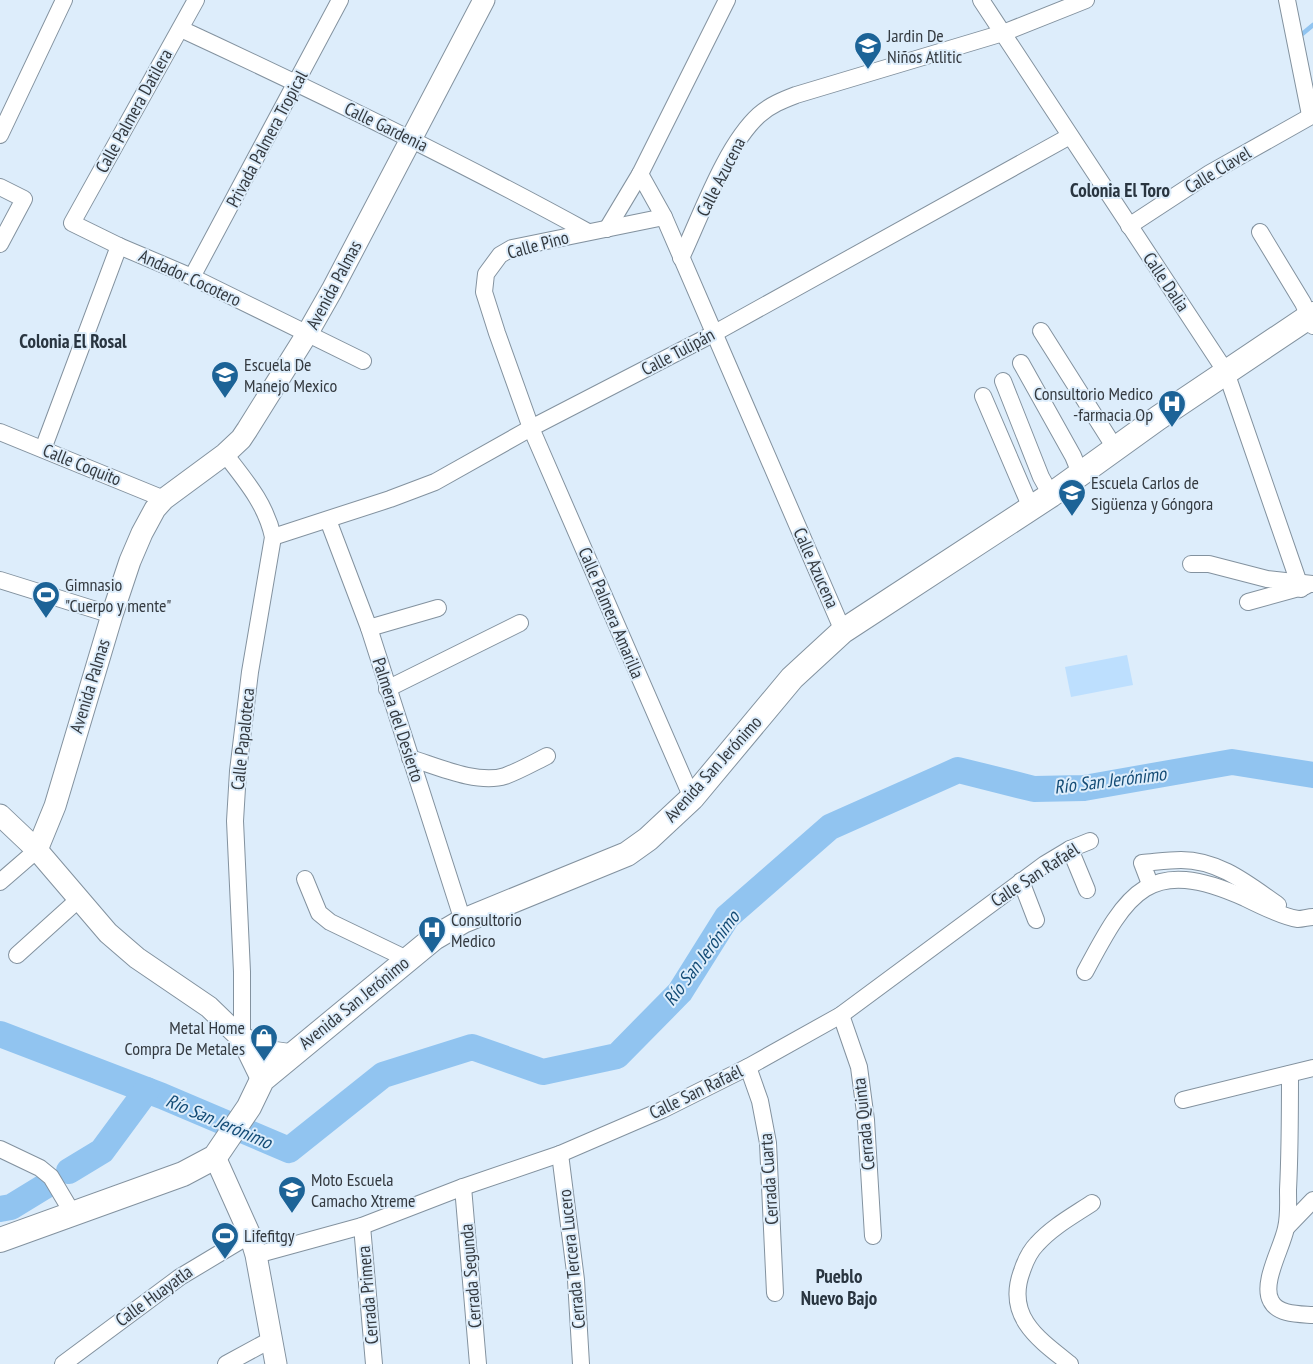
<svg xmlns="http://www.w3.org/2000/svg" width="1313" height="1364" viewBox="0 0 1313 1364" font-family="'PT Sans Narrow',sans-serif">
  <rect width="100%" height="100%" fill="#ddedfb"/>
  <path fill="#bddffe" d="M 1127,655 L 1133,685 L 1071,697 L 1065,667 Z"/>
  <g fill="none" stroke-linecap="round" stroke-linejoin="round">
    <path stroke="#91c4f0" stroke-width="4.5" d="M 1301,35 L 1313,25"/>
    <g stroke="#91c4f0" stroke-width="26">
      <path d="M 0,1034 L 162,1096 L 289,1150 L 383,1075 L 472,1047 L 543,1072 L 617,1056 L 680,992 L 727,917 L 830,827 L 958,770 L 1034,789 L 1084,788 L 1232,762 L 1313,775"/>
      <path d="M 69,1171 L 102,1151 L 147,1090"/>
      <path d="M 0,1209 L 11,1207 L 47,1185"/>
    </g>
    <defs>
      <g id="minor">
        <path d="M 196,0 L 72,223 L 119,246 L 192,277 L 363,361"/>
        <path d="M 981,0 L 1226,372 L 1301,589"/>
        <path d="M 1287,0 L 1310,115"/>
        <path d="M 181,29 C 319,93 455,159 588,232"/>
        <path d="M 0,135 L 64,0"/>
        <path d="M 640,174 L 664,217 L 843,631"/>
        <path d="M 0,187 L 24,199 L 0,244"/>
        <path d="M 664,217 L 512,248 L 500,255 L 486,274 L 484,292 L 497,333 L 531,428 L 692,798"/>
        <path d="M 1129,226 L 1210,173 L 1313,115"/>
        <path d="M 607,229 L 640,174 L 727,0"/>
        <path d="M 1260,232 L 1303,303 L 1313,326"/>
        <path d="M 681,258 C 701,216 725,146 759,115 C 770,105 783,100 796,95 L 1003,33 L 1086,0"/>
        <path d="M 192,277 L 340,0"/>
        <path d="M 1041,331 L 1115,448"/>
        <path d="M 1021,363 L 1073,456 L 1080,473"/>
        <path d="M 1003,381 L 1041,477 L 1051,495"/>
        <path d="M 983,396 L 1031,508"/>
        <path d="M 0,432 L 164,499"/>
        <path d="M 43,449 L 119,246"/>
        <path d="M 225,454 C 245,480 266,504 273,537 L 250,672 L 238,771 L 235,821 L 242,972 L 242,1039"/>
        <path d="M 328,520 L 369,628 L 463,921"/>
        <path d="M 273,537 L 390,499 L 435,482 L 531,428 L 713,334 L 1070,136"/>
        <path d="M 1191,564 L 1209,564 L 1267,579 L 1313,584"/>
        <path d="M 0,580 L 112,615"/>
        <path d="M 1248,602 L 1306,586"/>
        <path d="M 369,628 L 438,608"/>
        <path d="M 387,689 L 520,623"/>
        <path d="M 410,758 C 436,766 478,785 505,776 C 519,771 533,763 547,756"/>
        <path d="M 1070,849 L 1087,890"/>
        <path d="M 305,879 L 319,913 L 330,922 L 407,959"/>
        <path d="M 1021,881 L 1036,920"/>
        <path d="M 0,882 L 37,850"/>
        <path d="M 1150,884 L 1142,863 C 1155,862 1168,860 1181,860 C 1219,860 1248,884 1278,905"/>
        <path d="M 17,955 L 78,900"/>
        <path d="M 1085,972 C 1128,891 1149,855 1245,898 C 1259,905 1283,917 1298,919 C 1303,919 1308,917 1313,917"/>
        <path d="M 841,1015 L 859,1067 L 866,1120 L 873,1236"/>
        <path d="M 748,1067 L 760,1101 L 768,1143 L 775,1293"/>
        <path d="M 1290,1074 C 1290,1113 1290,1151 1288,1190 C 1288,1202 1289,1216 1286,1228 C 1282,1248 1261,1283 1271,1301 C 1278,1315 1300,1314 1313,1315"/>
        <path d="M 1183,1100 L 1313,1068"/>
        <path d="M 0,1149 L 40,1168 L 51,1177 L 73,1214"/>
        <path d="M 560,1154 L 576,1280 L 581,1364"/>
        <path d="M 463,1187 L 478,1364"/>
        <path d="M 362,1226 L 374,1364"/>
        <path d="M 1287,1227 L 1313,1200"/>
        <path d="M 256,1255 L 362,1226 L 463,1187 L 560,1154 L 662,1110 L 748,1067 L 841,1015 L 1045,864 L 1070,849 L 1090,841"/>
        <path d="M 63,1364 L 180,1277 L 250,1235"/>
        <path d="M 226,1364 L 272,1339"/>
        <path d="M 1070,1364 C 1038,1339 1005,1316 1022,1271 C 1025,1262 1030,1251 1037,1244 C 1052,1227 1074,1215 1092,1203"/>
      </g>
      <g id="tertiary">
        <path d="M 0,815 L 37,850 L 108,933 L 137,958 L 209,1007 L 242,1039 L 262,1080"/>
        <path d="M 37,850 L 55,806 L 112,615 L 130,561 L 142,533 L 155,509 L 164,499 L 225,454 L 241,439 L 247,430 L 307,334 L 332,290 L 484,0"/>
        <path d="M 215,1157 L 250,1235 L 256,1255 L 276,1364"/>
      </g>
      <g id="secondary">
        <path d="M 242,1039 L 268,1053 L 289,1056"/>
        <path d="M 0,1240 L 183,1174 L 215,1157 L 249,1107 L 262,1080 L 434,938 L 463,921 L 627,854 L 648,839 L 692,798 L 792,678 L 843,631 L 1051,495 L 1158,418 L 1313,314"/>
      </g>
    </defs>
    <use href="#minor" stroke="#83929f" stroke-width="18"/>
    <use href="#tertiary" stroke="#83929f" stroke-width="23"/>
    <use href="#secondary" stroke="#83929f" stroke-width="26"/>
    <use href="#minor" stroke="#fff" stroke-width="16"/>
    <use href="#tertiary" stroke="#fff" stroke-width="21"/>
    <use href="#secondary" stroke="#fff" stroke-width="24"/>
  </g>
  <defs>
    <symbol id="school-pin" viewBox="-11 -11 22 30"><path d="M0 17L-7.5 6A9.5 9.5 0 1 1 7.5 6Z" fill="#1c6397" stroke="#ddedfb"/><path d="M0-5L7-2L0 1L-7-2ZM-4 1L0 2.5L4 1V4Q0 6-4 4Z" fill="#fff"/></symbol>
    <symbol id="hospital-pin" viewBox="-11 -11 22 30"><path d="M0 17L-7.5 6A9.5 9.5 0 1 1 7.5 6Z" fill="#1c6397" stroke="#ddedfb"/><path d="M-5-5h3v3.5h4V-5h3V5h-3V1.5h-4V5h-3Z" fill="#fff"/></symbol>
    <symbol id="stadium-pin" viewBox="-11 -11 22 30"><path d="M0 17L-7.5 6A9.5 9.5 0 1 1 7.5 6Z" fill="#1c6397" stroke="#ddedfb"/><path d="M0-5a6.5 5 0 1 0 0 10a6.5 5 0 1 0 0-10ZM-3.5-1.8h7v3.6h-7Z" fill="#fff"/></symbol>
    <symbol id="shop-pin" viewBox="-11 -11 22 30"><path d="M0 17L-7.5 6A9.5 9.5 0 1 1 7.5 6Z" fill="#1c6397" stroke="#ddedfb"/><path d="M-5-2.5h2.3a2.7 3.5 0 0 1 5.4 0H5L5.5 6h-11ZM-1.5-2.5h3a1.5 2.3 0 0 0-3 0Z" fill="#fff"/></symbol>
  </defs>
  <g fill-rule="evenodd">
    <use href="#school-pin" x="852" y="30" width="32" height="43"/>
    <use href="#school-pin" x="209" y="359" width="32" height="43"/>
    <use href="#hospital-pin" x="1156" y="388" width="32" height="43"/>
    <use href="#school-pin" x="1056" y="477" width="32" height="43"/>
    <use href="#stadium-pin" x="30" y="579" width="32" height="43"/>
    <use href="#hospital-pin" x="416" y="914" width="32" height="43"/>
    <use href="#shop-pin" x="248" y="1022" width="32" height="43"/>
    <use href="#school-pin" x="276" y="1174" width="32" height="43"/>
    <use href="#stadium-pin" x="209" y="1220" width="32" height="43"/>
  </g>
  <g text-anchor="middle" stroke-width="4" stroke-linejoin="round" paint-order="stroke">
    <g font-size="18" fill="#343a40" stroke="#ddedfb" text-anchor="start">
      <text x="887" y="42">Jardin De<tspan x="887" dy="21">Niños Atlitic</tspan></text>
      <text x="244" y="371">Escuela De<tspan x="244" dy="21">Manejo Mexico</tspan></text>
      <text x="1153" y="400" text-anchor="end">Consultorio Medico<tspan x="1153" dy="21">-farmacia Op</tspan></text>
      <text x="1091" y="489">Escuela Carlos de<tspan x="1091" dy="21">Sigüenza y Góngora</tspan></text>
      <text x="65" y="591">Gimnasio<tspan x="65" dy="21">"Cuerpo y mente"</tspan></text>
      <text x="451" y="926">Consultorio<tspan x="451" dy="21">Medico</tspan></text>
      <text x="245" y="1034" text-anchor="end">Metal Home<tspan x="245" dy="21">Compra De Metales</tspan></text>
      <text x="311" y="1186">Moto Escuela<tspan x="311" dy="21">Camacho Xtreme</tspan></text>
      <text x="244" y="1242">Lifefitgy</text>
    </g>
    <g font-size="18" fill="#343a40" stroke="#ddedfb">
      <text transform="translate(134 111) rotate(-61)" y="6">Calle Palmera Datilera</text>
      <text transform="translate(386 127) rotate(26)" y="6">Calle Gardenia</text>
      <text transform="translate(267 139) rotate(-62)" y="6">Privada Palmera Tropical</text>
      <text transform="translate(1218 170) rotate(-31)" y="6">Calle Clavel</text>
      <text transform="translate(721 177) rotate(-63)" y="6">Calle Azucena</text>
      <text transform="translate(538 245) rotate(-15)" y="6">Calle Pino</text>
      <text transform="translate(190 278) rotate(25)" y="6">Andador Cocotero</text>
      <text transform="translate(1166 282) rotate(56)" y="6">Calle Dalia</text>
      <text transform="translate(334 285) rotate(-62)" y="6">Avenida Palmas</text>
      <text transform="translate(678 352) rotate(-28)" y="6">Calle Tulipán</text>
      <text transform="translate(82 465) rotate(22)" y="6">Calle Coquito</text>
      <text transform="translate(816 568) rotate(66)" y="6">Calle Azucena</text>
      <text transform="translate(611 613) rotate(67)" y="6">Calle Palmera Amarilla</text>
      <text transform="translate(90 686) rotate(-73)" y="6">Avenida Palmas</text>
      <text transform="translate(398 720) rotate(72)" y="6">Palmera del Desierto</text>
      <text transform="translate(243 739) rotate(-84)" y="6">Calle Papaloteca</text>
      <text transform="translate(713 769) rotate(-48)" y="6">Avenida San Jerónimo</text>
      <text transform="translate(1035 875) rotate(-33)" y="6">Calle San Rafaél</text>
      <text transform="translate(354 1003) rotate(-39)" y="6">Avenida San Jerónimo</text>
      <text transform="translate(696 1092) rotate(-26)" y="6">Calle San Rafaél</text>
      <text transform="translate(864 1124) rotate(-96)" y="6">Cerrada Quinta</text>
      <text transform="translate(769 1179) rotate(-94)" y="6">Cerrada Cuarta</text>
      <text transform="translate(572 1259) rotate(-96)" y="6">Cerrada Tercera Lucero</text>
      <text transform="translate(471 1276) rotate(-95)" y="6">Cerrada Segunda</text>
      <text transform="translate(368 1295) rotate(-95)" y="6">Cerrada Primera</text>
      <text transform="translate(154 1296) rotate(-36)" y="6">Calle Huayatla</text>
    </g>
    <g font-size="19" font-weight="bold" fill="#293540" stroke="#ddedfb">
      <text x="1120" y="197">Colonia El Toro</text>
      <text x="73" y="348">Colonia El Rosal</text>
      <text x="839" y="1283">Pueblo<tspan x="839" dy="22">Nuevo Bajo</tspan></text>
    </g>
    <g font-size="19" font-style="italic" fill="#144c76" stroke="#ddedfb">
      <text transform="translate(1110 780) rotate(-7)" y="7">Río San Jerónimo</text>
      <text transform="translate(701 958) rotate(-53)" y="7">Río San Jerónimo</text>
      <text transform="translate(219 1121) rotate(23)" y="7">Río San Jerónimo</text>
    </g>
  </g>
</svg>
